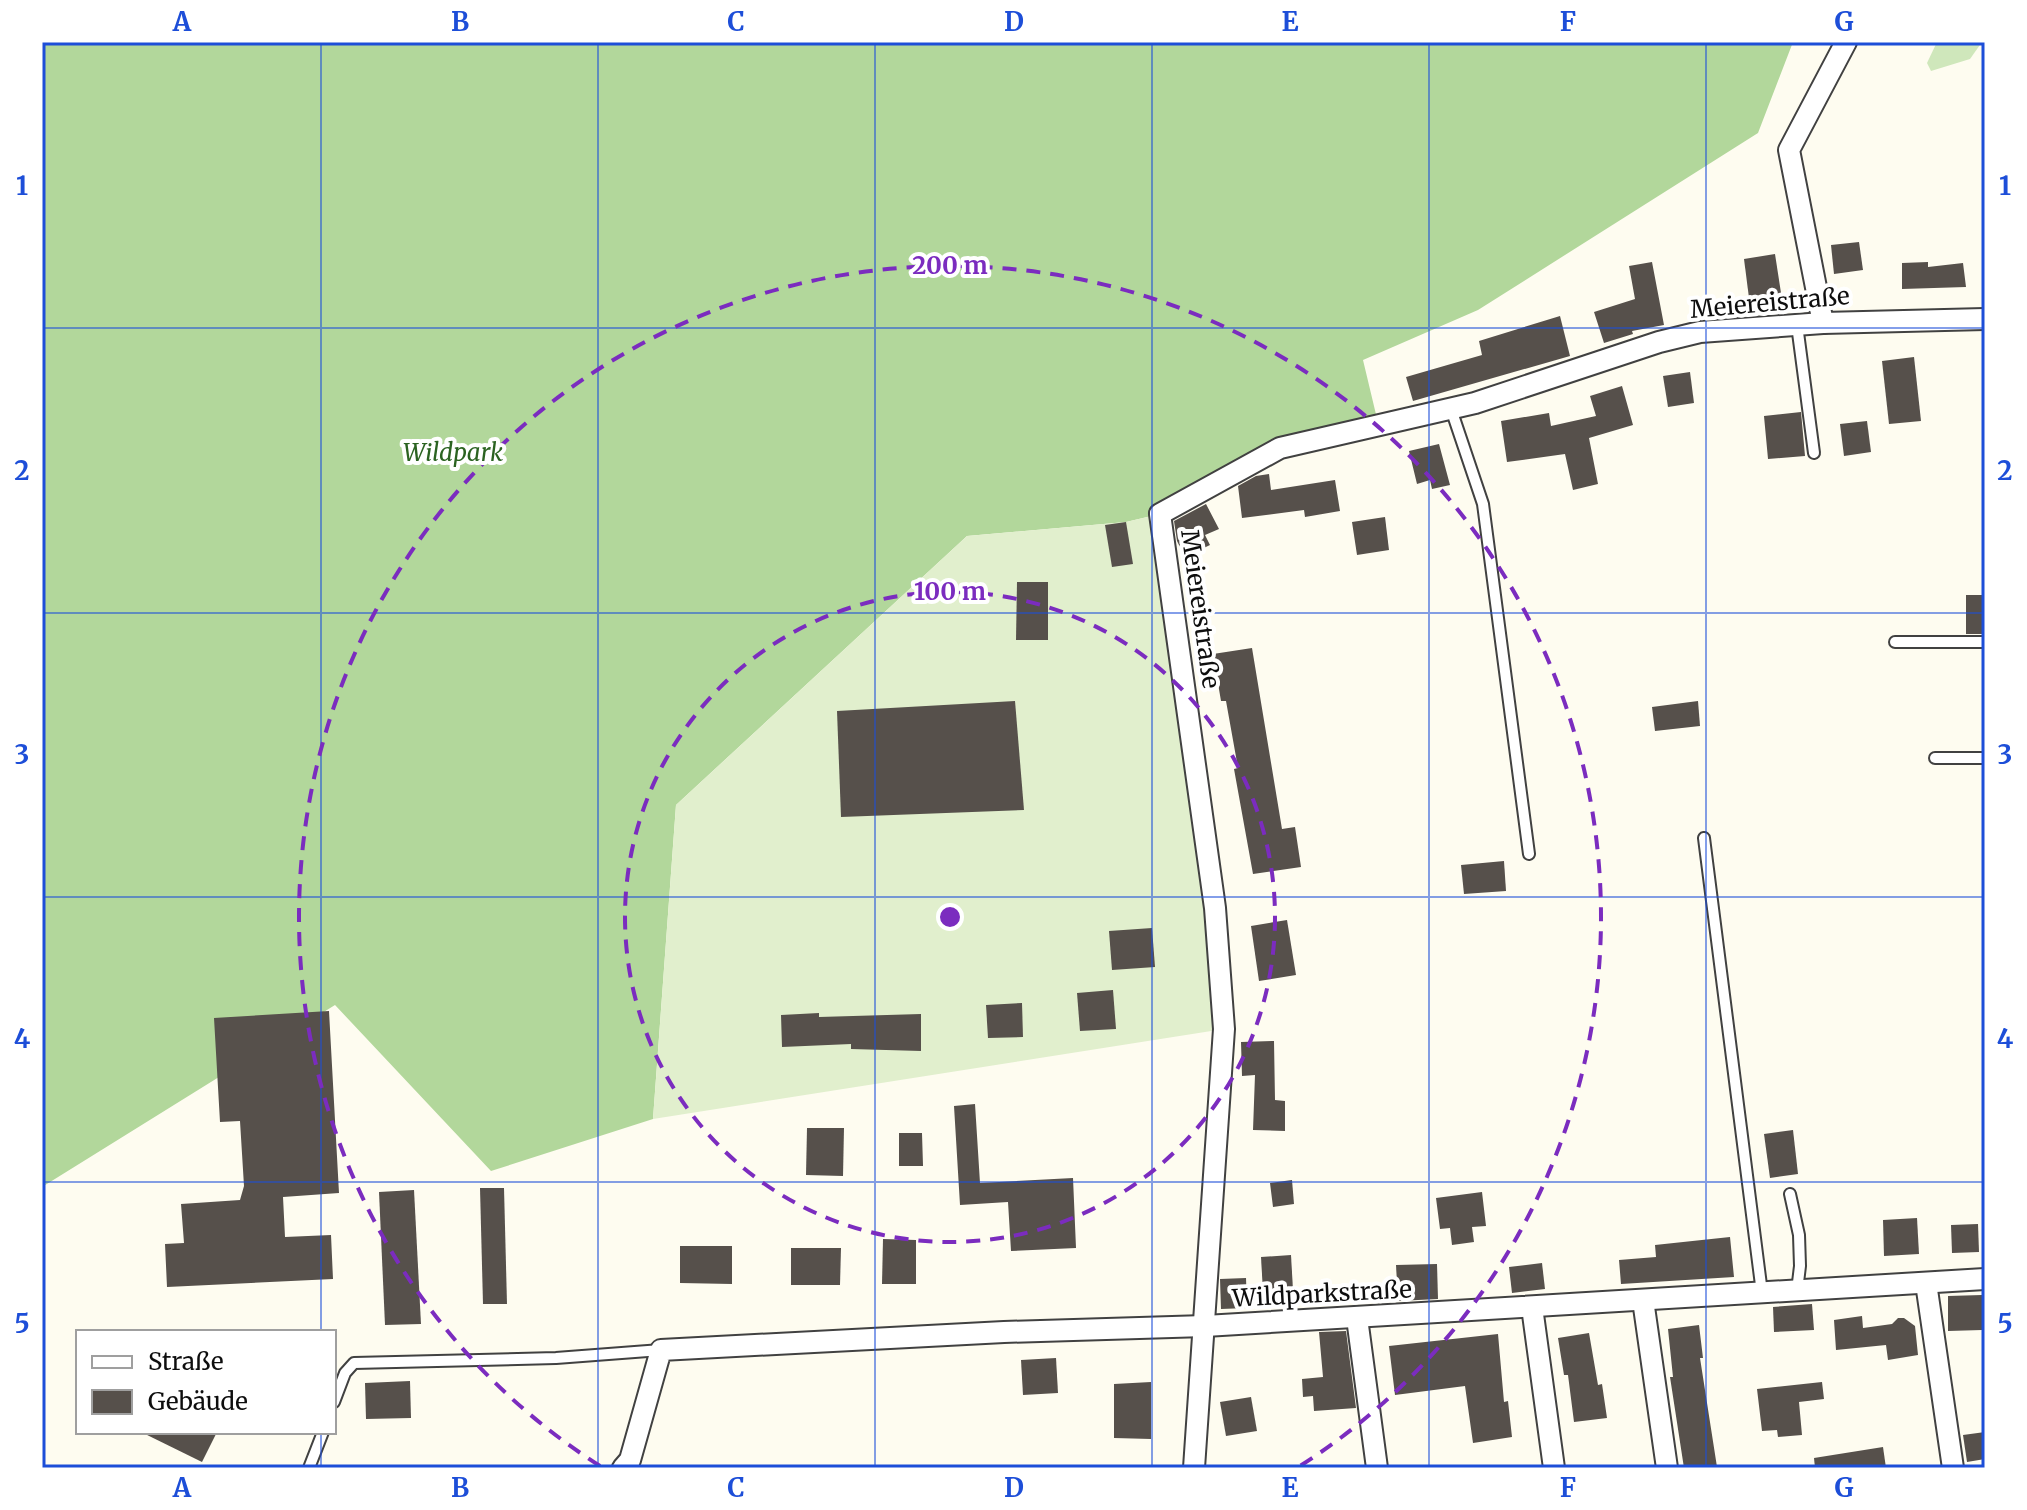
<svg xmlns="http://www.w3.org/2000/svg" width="2027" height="1510" viewBox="0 0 2027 1510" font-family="Merriweather,serif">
  <rect width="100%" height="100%" fill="#fefcf0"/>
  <path fill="#cfe7bb" d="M 1937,42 L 1982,42 L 1970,59 L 1931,71 L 1927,63 Z"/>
  <path fill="#b2d79b" d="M 42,42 L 1793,42 L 1758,133 L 1478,310 L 1363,360 L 1379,427 L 1296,442 L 1160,514 L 1126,522 L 967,536 L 676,805 L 653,1119 L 491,1171 L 335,1005 L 42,1187 Z"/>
  <path fill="#e1efcd" d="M 1160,514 L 1224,1029 L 653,1119 L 676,805 L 967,536 L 1126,522 Z"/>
  <g fill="#56504b">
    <path d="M 1859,242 L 1863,270 L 1834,274 L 1831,245 Z"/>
    <path d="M 1775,254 L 1781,293 L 1749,298 L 1744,259 Z"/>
    <path d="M 1652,262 L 1664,325 L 1632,331 L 1633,334 L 1604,343 L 1594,312 L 1635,299 L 1629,266 Z"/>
    <path d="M 1928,262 L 1928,267 L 1963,263 L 1966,287 L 1902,289 L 1902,263 Z"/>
    <path d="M 1560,316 L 1570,356 L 1413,401 L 1406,377 L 1482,355 L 1479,341 Z"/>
    <path d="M 1914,357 L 1921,421 L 1889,424 L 1882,361 Z"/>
    <path d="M 1690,372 L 1694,403 L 1668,407 L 1663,376 Z"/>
    <path d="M 1622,386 L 1633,425 L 1589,438 L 1598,484 L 1573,490 L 1565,454 L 1507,462 L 1501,421 L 1549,413 L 1551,426 L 1596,416 L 1590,396 Z"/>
    <path d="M 1801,412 L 1805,456 L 1768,459 L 1764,416 Z"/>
    <path d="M 1867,421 L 1871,452 L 1844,456 L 1840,424 Z"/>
    <path d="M 1439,444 L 1450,485 L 1432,489 L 1430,480 L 1417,484 L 1409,451 Z"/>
    <path d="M 1269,474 L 1271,490 L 1335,480 L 1340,511 L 1305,517 L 1304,510 L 1242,518 L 1238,486 L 1256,476 Z"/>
    <path d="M 1206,504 L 1219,529 L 1205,535 L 1210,545 L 1185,557 L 1177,541 L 1174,521 Z"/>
    <path d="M 1385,517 L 1389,550 L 1357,555 L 1352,522 Z"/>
    <path d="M 1126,522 L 1133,564 L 1112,567 L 1105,525 Z"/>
    <path d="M 1017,582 L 1048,582 L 1048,640 L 1016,640 Z"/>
    <rect x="1966" y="595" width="19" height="39"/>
    <path d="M 1252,648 L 1282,829 L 1295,827 L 1301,867 L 1253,874 L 1234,769 L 1238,768 L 1226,701 L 1221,701 L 1213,654 Z"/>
    <path d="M 1015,701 L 1024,810 L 841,817 L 837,711 Z"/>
    <path d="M 1698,701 L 1700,726 L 1655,731 L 1652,707 Z"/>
    <path d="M 1504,861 L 1506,891 L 1464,894 L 1461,865 Z"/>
    <path d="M 1287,920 L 1296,975 L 1259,981 L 1251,926 Z"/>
    <path d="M 1152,928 L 1155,967 L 1112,970 L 1109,931 Z"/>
    <path d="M 1113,990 L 1116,1029 L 1080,1031 L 1077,993 Z"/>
    <path d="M 1022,1003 L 1023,1037 L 988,1038 L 986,1005 Z"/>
    <path d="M 329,1011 L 339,1193 L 283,1197 L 285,1237 L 331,1235 L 333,1279 L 167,1287 L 165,1244 L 184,1243 L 181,1204 L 240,1200 L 244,1186 L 240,1121 L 220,1122 L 214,1018 Z"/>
    <path d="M 819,1013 L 819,1017 L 921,1014 L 921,1051 L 851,1049 L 851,1044 L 782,1047 L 781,1015 Z"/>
    <path d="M 1274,1041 L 1275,1100 L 1285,1101 L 1285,1131 L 1253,1130 L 1255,1075 L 1242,1076 L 1241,1042 Z"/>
    <path d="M 975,1104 L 980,1183 L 1073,1178 L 1076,1248 L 1011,1251 L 1008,1202 L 960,1205 L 954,1106 Z"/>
    <path d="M 807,1128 L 844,1128 L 843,1176 L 806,1175 Z"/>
    <path d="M 1793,1130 L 1798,1174 L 1770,1178 L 1764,1134 Z"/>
    <path d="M 899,1133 L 922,1133 L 923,1166 L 899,1166 Z"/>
    <path d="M 1292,1180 L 1294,1204 L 1273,1207 L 1270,1183 Z"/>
    <path d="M 480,1188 L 504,1188 L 507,1304 L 483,1304 Z"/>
    <path d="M 414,1190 L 421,1324 L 385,1325 L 379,1192 Z"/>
    <path d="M 1482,1192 L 1486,1226 L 1472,1227 L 1474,1242 L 1452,1245 L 1450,1228 L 1440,1229 L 1436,1198 Z"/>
    <path d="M 1917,1218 L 1919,1254 L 1884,1256 L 1883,1220 Z"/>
    <path d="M 1978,1224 L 1979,1252 L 1952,1253 L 1951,1225 Z"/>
    <path d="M 1730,1237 L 1734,1277 L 1621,1284 L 1619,1260 L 1656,1257 L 1655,1245 Z"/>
    <path d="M 883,1239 L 916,1240 L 916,1284 L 882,1284 Z"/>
    <path d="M 680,1246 L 732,1246 L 732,1284 L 680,1283 Z"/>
    <path d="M 791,1248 L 841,1248 L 840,1285 L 791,1285 Z"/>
    <path d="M 1291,1255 L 1293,1290 L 1263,1292 L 1261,1257 Z"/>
    <path d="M 1542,1263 L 1545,1289 L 1512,1293 L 1509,1267 Z"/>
    <path d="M 1437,1264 L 1438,1299 L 1398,1301 L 1396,1265 Z"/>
    <path d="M 1246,1278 L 1247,1308 L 1221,1309 L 1220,1279 Z"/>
    <path d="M 1982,1295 L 1982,1330 L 1948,1331 L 1948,1296 Z"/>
    <path d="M 1812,1304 L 1814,1330 L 1774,1332 L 1773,1307 Z"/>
    <path d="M 1862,1316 L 1863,1328 L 1892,1324 L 1898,1318 L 1904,1318 L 1915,1326 L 1918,1355 L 1888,1360 L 1886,1345 L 1836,1350 L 1834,1320 Z"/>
    <path d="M 1699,1325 L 1703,1358 L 1700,1358 L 1717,1467 L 1684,1468 L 1670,1377 L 1673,1377 L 1668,1329 Z"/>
    <path d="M 1346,1331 L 1356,1408 L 1314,1411 L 1313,1396 L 1303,1397 L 1302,1379 L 1323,1377 L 1319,1332 Z"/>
    <path d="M 1589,1333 L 1598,1385 L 1602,1384 L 1607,1418 L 1574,1422 L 1568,1375 L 1564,1375 L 1558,1338 Z"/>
    <path d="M 1498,1334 L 1504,1402 L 1508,1401 L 1512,1437 L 1473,1443 L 1465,1386 L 1395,1395 L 1389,1346 Z"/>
    <path d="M 1056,1358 L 1058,1393 L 1023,1395 L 1021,1360 Z"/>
    <path d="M 410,1381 L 411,1418 L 366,1419 L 365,1383 Z"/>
    <path d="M 1151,1382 L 1151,1439 L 1114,1438 L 1114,1384 Z"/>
    <path d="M 1822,1382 L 1824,1399 L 1799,1402 L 1802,1435 L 1778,1437 L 1777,1430 L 1762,1431 L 1757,1389 Z"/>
    <path d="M 1251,1397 L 1257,1431 L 1226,1436 L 1220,1402 Z"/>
    <path d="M 141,1432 L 217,1432 L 202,1462 Z"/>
    <path d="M 1985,1432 L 1985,1459 L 1967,1462 L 1963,1435 Z"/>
    <path d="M 1883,1447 L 1886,1468 L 1815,1468 L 1814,1458 Z"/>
  </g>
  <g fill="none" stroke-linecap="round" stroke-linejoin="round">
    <defs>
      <g id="lane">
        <path d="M 1797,325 L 1814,453"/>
        <path d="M 1451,409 L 1483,504 L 1529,854"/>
        <path d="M 1895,642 L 1985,642"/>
        <path d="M 1935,758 L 1985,758"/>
        <path d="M 1704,838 L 1762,1293"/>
        <path d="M 1790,1194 L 1799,1235 L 1800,1266 L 1797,1291"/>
        <path d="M 334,1402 L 345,1373 L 354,1363 L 556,1358 L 661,1350"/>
        <path d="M 309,1468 L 323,1432"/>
      </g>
      <g id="street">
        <path d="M 1823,323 L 1789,150 L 1846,42"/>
        <path d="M 1926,1283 L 1953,1468"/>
        <path d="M 1643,1300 L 1667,1468"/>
        <path d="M 1532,1307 L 1554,1468"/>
        <path d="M 1357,1318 L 1377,1468"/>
        <path d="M 623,1468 L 630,1460 L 661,1350 L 1004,1332 L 1205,1326 L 1985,1279"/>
        <path d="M 1194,1468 L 1224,1029 L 1215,908 L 1160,514 L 1280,448 L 1475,403 L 1659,342 L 1700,332 L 1823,323 L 1985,319"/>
      </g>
    </defs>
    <use href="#lane" stroke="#414141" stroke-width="14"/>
    <use href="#street" stroke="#414141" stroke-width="24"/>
    <use href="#lane" stroke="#fff" stroke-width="10"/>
    <use href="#street" stroke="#fff" stroke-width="20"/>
  </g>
  <path fill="none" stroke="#1d4ed8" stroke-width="2" stroke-opacity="0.55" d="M 321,42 L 321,1332M 598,42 L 598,1468M 875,42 L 875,1468M 1152,42 L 1152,1468M 1429,42 L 1429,1468M 1706,42 L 1706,1468M 42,328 L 1985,328M 42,613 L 1985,613M 42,897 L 1985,897M 42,1182 L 1985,1182M 321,1432 L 321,1468"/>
  <g fill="none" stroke="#7b2cbf" stroke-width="4" stroke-dasharray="14 10">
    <circle cx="950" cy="917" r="325"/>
    <path d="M600 1466A651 651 0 1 1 1300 1466"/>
  </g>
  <g text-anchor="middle" stroke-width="8" stroke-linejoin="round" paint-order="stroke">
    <g font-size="24" fill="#0e0e0e" stroke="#fff">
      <text transform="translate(1770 303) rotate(-5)" y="8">Meiereistraße</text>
      <text transform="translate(1200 609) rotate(82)" y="8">Meiereistraße</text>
      <text transform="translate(1322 1294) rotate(-3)" y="8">Wildparkstraße</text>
    </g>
    <g font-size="24" font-style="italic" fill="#2b6321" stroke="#fff">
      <text x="453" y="461">Wildpark</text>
    </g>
  </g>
  <circle cx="950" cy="917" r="12" fill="#7b2cbf" stroke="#fff" stroke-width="4"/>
  <g font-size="24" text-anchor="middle" font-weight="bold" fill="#7b2cbf" stroke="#fff" stroke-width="8" stroke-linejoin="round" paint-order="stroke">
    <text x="950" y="274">200 m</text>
    <text x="950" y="600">100 m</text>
  </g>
  <rect width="2027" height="1510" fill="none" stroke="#ffffff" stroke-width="88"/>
  <rect x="76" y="1330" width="260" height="104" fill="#ffffff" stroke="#9f9f9f" stroke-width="2"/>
  <rect x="92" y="1356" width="40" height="12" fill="#ffffff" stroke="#9f9f9f" stroke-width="2"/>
  <text x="148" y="1370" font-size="24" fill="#0e0e0e">Straße</text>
  <rect x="92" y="1390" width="40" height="24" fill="#56504b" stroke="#9f9f9f" stroke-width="2"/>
  <text x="148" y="1410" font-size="24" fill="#0e0e0e">Gebäude</text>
  <rect x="44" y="44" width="1939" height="1422" fill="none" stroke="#1d4ed8" stroke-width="3"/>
  <g font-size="26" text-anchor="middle" font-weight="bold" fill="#1d4ed8">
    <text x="182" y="31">A</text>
    <text x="460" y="31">B</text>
    <text x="736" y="31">C</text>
    <text x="1014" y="31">D</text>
    <text x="1290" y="31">E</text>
    <text x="1568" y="31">F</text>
    <text x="1844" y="31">G</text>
    <text x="22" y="195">1</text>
    <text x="2005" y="195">1</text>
    <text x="22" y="480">2</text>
    <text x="2005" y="480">2</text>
    <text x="22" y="764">3</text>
    <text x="2005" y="764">3</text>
    <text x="22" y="1048">4</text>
    <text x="2005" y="1048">4</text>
    <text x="22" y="1333">5</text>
    <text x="2005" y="1333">5</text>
    <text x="182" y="1497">A</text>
    <text x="460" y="1497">B</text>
    <text x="736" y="1497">C</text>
    <text x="1014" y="1497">D</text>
    <text x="1290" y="1497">E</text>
    <text x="1568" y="1497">F</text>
    <text x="1844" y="1497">G</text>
  </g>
</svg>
